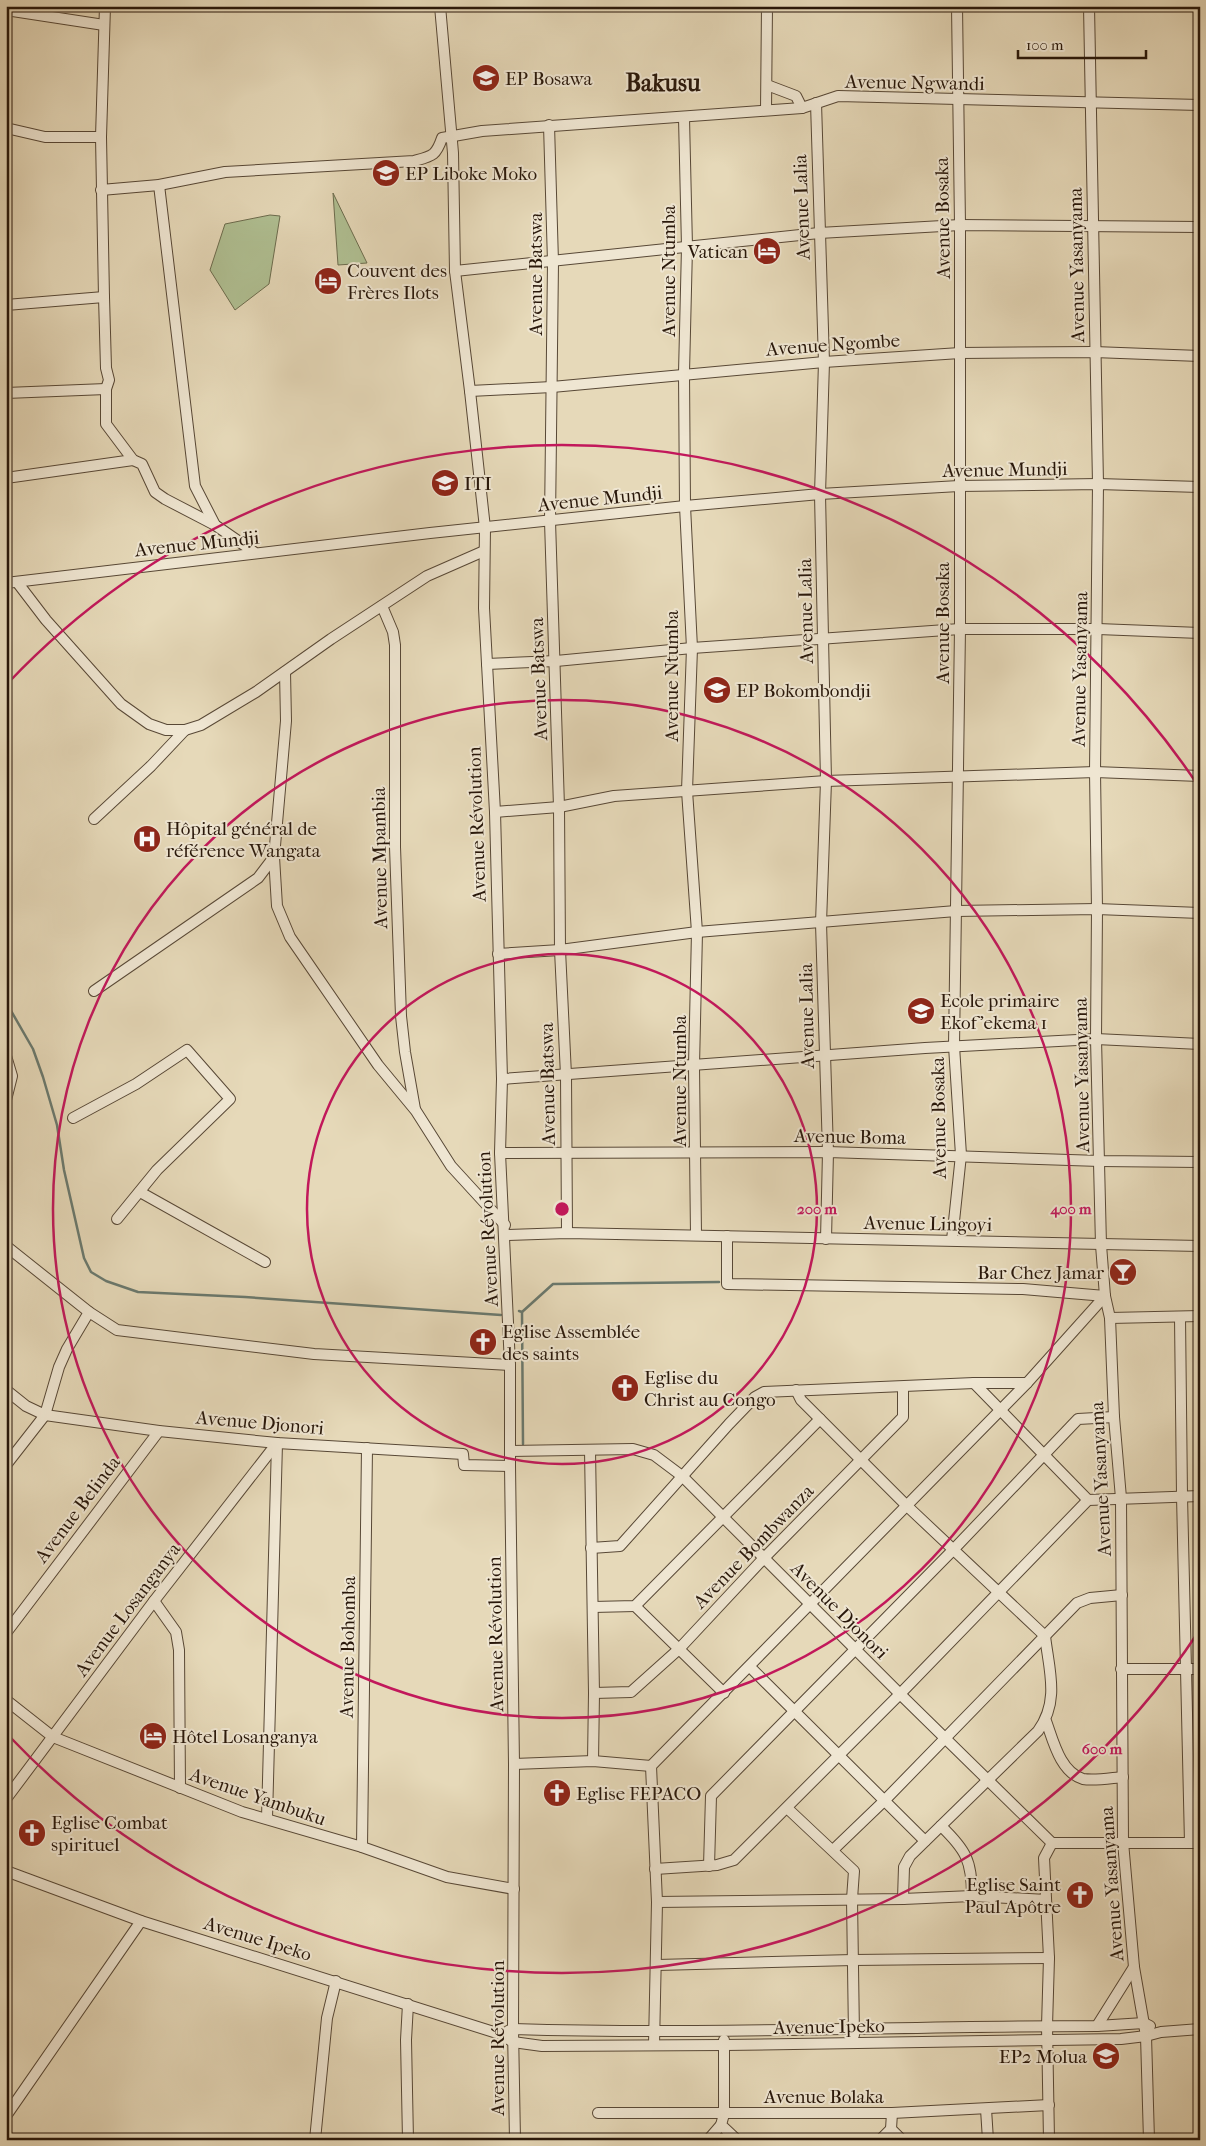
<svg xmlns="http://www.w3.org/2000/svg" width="1206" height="2146" viewBox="0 0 1206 2146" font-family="'IM FELL French Canon',serif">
  <rect width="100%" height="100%" fill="#e6d9b9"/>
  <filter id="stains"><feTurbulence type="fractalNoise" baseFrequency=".004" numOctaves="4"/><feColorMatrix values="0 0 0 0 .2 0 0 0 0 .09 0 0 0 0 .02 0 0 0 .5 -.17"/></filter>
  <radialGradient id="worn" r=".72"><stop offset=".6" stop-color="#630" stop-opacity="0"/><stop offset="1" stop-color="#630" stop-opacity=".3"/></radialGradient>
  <g fill="#b0c093" stroke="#6c6c4e">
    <path d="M 333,193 L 367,263 L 338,265 Z"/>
    <path d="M 270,215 L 280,216 L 269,284 L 235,310 L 210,270 L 225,224 Z"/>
  </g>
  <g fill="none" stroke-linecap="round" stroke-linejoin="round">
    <g stroke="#6a796e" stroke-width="2.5">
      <path d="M 6,1002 L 33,1049 L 43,1077 L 57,1125 L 64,1170 L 84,1258 L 91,1272 L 106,1281 L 138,1292 L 245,1297 L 501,1315"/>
      <path d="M 519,1311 L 522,1312 L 523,1444"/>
      <path d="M 522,1312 L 553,1284 L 719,1282"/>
    </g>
    <defs>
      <g id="minor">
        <path d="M 105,6 L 101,137 L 104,297 L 106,368 L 109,380 L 106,389 L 106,424 L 133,460 L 142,464 L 155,492 L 165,499 L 215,525"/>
        <path d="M 440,6 L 453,153 L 455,271 L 470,391 L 485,528 L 484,608 L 495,812 L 502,1079 L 500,1153 L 510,1365 L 510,1466 L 514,1764 L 513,2029 L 515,2140"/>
        <path d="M 1089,6 L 1098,484 L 1095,772 L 1097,909 L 1096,1039 L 1101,1245 L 1105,1296 L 1110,1318 L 1114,1417 L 1121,1498 L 1123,1842 L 1134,1967 L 1146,2036 L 1149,2140"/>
        <path d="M 6,10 L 104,25"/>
        <path d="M 767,85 L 796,96 L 802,108"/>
        <path d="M 816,103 L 824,362 L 820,494 L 826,781 L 821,923 L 828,1152 L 826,1239"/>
        <path d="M 766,110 L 767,6"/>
        <path d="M 684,118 L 687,247 L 684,373 L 685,506 L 692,648 L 687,791 L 697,932 L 694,1066 L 696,1235"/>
        <path d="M 549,125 L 553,262 L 550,521 L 559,807 L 560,950 L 566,1075 L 567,1233"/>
        <path d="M 6,128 L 45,137 L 101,137"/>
        <path d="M 159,185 L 195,486 L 215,525 L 254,552"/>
        <path d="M 101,190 L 159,185 L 225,172 L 414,161 C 432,156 436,156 442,138 L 482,131 L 802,108 L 838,96 L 1200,105"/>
        <path d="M 455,271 L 819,233 L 960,225 L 1200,227"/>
        <path d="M 6,305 L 104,297"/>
        <path d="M 470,391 L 552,387 L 824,362 L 960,353 L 1094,352 L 1200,356"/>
        <path d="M 6,393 L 106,389"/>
        <path d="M 6,478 L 133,460"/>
        <path d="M 17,582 L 46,620 L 121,704 L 149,724 L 166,730 L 185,730 L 201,725 L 256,692 L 331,639 L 427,576 L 484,551"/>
        <path d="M 6,583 L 430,533 L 685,506 L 820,494 L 959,486 L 1098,484 L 1200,487"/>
        <path d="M 382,606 L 393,632 L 395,645 L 395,847 L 401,1016 L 405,1052 L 415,1109"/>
        <path d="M 487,664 L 556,661 L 692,648 L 960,629 L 1098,629 L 1200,633"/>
        <path d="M 285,672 L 286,721 L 274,857 L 277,906 L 290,937 L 378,1065 L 416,1111 L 451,1166 L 505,1225"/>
        <path d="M 495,812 L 559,807 L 614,796 L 826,781 L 1095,772 L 1200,776"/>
        <path d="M 94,819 L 151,766 L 185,730"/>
        <path d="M 498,954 L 560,950 L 697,932 L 956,911 L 1097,909 L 1200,913"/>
        <path d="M 94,991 L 258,878 L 274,857"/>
        <path d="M 6,1056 L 12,1076 L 6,1100"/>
        <path d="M 502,1079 L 925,1048 L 1096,1039 L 1200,1044"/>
        <path d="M 73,1118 L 136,1084 L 187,1050 L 230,1099 L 157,1170 L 117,1219"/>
        <path d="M 500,1153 L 828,1152 L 1100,1161 L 1200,1162"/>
        <path d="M 140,1192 L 265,1262"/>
        <path d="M 505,1235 L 567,1233 L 1200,1246"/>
        <path d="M 727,1236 L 727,1284 L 1023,1289 L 1105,1296"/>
        <path d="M 952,1240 L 961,1155 L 954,1046 L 960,629 L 960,225 L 957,6"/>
        <path d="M 6,1246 L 89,1312 L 117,1330 L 314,1354 L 510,1365"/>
        <path d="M 1180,1317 L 1182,1496 L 1190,1843"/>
        <path d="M 1110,1318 L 1200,1316"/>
        <path d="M 974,1383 L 1088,1500"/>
        <path d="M 6,1390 L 26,1406 L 45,1415 L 159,1431 L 277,1443 L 463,1454 L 464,1465 L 510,1466"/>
        <path d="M 796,1390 L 801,1400 L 906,1505 L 1045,1636 C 1049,1670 1060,1701 1038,1731 L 910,1856 L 904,1867 L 903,1899"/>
        <path d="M 590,1450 L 594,1693 L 593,1761"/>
        <path d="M 510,1451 L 633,1449 L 654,1455 L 682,1476 L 900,1694 L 1052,1843 L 1200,1843"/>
        <path d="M 6,1465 L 45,1415 L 59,1367 L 67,1349 L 89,1312"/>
        <path d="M 591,1548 L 620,1546 L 729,1424 L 755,1397 L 764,1392 L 974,1383 L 1027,1383"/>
        <path d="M 154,1601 L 176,1632 L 179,1650 L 180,1788"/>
        <path d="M 635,1606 L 724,1693"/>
        <path d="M 593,1607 L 635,1606 L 820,1419"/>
        <path d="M 6,1633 L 159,1431"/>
        <path d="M 750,1667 L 925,1841"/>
        <path d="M 1121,1669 L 1200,1669"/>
        <path d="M 594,1693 L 631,1692 L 679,1649 L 764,1558 L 903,1417 L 903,1387"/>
        <path d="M 6,1700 L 53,1737 L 242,1812 L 362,1847 L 447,1877 L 514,1889"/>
        <path d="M 1046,1721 C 1053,1740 1060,1772 1083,1779 C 1095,1781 1111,1778 1123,1777"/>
        <path d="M 514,1764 L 593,1761 L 651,1766"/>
        <path d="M 6,1799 L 154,1601 L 277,1443"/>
        <path d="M 787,1808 L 854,1871 L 852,1899 L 854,2035"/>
        <path d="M 267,1818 L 277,1443"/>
        <path d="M 941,1826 C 966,1850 972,1861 972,1896"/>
        <path d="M 362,1847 L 367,1448"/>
        <path d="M 833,1850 L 884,1801 L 1077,1603 L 1090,1598 L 1122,1595"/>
        <path d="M 709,1866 L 711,1796 L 953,1550 L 1078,1419 L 1114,1417"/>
        <path d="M 655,1869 L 717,1865 L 734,1860 L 900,1694 L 1088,1500 L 1200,1496"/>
        <path d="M 6,1871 L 141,1921 L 500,2034 L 513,2042 L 542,2046 L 724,2045 L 1121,2039 L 1146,2036 L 1161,2032 L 1200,2029"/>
        <path d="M 657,1902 L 903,1899 L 972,1896 L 1046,1900"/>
        <path d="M 657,1965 L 853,1960 L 1049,1958"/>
        <path d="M 408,2004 L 406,2040 L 408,2140"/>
        <path d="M 1097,2026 L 1134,1967"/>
        <path d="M 508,2031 L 513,2029 C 708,2035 902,2026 1097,2026 L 1144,2023 L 1150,2026"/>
        <path d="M 724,2040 L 724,2114 L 721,2125 L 737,2140"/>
        <path d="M 654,2045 L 657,1902 L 651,1766 L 1027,1383 L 1105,1296"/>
        <path d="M 986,2109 L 988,2140"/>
        <path d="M 598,2113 L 892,2113 L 1049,2105"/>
        <path d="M 892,2113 L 891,2129 L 902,2140"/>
        <path d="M 6,2116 L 141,1921"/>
        <path d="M 315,2140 L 327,2018 L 336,1981"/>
        <path d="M 708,2140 L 721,2125"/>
        <path d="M 880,2140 L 891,2129"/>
        <path d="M 1049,2140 L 1047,2026 L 1049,1958 L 1044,1858 L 1052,1843"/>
      </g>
    </defs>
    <use href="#minor" stroke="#584836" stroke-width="12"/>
    <use href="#minor" stroke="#efe6d2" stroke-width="10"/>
  </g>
  <g fill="none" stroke="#c2185b" stroke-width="2.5">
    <circle cx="562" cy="1209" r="255"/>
    <circle cx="562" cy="1209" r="509"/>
    <path d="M1199 1631A764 764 0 0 1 8 1735M8 683A764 764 0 0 1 1199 787"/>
  </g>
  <defs>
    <symbol id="school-disc" viewBox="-11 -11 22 22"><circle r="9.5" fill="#8f2418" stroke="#efe6d2"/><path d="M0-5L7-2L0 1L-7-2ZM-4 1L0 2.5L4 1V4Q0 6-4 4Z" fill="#fff"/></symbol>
    <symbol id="hotel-disc" viewBox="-11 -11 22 22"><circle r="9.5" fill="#8f2418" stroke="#efe6d2"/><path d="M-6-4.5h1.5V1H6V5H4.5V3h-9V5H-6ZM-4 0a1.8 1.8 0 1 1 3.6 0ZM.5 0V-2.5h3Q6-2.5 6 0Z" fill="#fff"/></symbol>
    <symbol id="hospital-disc" viewBox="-11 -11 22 22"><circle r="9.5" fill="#8f2418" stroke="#efe6d2"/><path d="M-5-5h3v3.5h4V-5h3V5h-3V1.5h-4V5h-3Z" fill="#fff"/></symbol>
    <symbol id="bar-disc" viewBox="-11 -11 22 22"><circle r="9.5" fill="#8f2418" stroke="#efe6d2"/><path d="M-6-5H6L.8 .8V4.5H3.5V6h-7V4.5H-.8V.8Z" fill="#fff"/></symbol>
    <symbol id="church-disc" viewBox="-11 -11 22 22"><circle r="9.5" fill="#8f2418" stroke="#efe6d2"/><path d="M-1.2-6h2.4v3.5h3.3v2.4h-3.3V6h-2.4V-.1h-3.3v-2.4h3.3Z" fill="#fff"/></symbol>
  </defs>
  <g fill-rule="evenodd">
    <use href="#school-disc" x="470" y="62" width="32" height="32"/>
    <use href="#school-disc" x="370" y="157" width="32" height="32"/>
    <use href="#hotel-disc" x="751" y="235" width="32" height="32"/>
    <use href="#hotel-disc" x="312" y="265" width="32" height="32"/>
    <use href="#school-disc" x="429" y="467" width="32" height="32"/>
    <use href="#school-disc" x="701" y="674" width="32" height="32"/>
    <use href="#hospital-disc" x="131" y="823" width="32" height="32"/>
    <use href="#school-disc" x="905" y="995" width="32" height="32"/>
    <use href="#bar-disc" x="1107" y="1256" width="32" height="32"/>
    <use href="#church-disc" x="467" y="1326" width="32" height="32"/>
    <use href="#church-disc" x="609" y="1372" width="32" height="32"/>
    <use href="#hotel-disc" x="137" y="1720" width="32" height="32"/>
    <use href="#church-disc" x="541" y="1777" width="32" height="32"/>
    <use href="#church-disc" x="16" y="1817" width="32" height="32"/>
    <use href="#church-disc" x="1064" y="1879" width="32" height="32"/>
    <use href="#school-disc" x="1090" y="2040" width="32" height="32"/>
  </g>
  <g text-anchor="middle" stroke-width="4" stroke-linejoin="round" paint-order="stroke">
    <g font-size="19" fill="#28170a" stroke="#efe6d2" text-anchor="start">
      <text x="505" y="85">EP Bosawa</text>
      <text x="405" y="180">EP Liboke Moko</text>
      <text x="748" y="258" text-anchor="end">Vatican</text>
      <text x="347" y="277">Couvent des<tspan x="347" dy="22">Frères Ilots</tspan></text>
      <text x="464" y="490">ITI</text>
      <text x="736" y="697">EP Bokombondji</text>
      <text x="166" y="835">Hôpital général de<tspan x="166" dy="22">référence Wangata</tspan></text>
      <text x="940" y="1007">Ecole primaire<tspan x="940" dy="22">Ekof'ekema 1</tspan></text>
      <text x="1104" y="1279" text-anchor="end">Bar Chez Jamar</text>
      <text x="502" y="1338">Eglise Assemblée<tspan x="502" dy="22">des saints</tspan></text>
      <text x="644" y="1384">Eglise du<tspan x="644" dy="22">Christ au Congo</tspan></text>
      <text x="172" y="1743">Hôtel Losanganya</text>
      <text x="576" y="1800">Eglise FEPACO</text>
      <text x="51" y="1829">Eglise Combat<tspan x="51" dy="22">spirituel</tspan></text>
      <text x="1061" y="1891" text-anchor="end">Eglise Saint<tspan x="1061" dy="22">Paul Apôtre</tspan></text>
      <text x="1087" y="2063" text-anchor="end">EP2 Molua</text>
    </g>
    <g font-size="19" fill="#28170a" stroke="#efe6d2">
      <text transform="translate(915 82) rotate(1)" y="7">Avenue Ngwandi</text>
      <text transform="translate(801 207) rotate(-92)" y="7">Avenue Lalia</text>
      <text transform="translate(942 218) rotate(-91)" y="7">Avenue Bosaka</text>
      <text transform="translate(1076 265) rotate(-91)" y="7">Avenue Yasanyama</text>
      <text transform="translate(668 271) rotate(-90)" y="7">Avenue Ntumba</text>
      <text transform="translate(535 274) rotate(-90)" y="7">Avenue Batswa</text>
      <text transform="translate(833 344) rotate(-4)" y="7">Avenue Ngombe</text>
      <text transform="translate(1005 469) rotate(-1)" y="7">Avenue Mundji</text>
      <text transform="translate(600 498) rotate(-6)" y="7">Avenue Mundji</text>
      <text transform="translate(197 543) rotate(-6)" y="7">Avenue Mundji</text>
      <text transform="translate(805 611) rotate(-91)" y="7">Avenue Lalia</text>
      <text transform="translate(942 623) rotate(-90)" y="7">Avenue Bosaka</text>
      <text transform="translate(1079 669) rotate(-89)" y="7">Avenue Yasanyama</text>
      <text transform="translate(671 676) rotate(-90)" y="7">Avenue Ntumba</text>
      <text transform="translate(538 679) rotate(-92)" y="7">Avenue Batswa</text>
      <text transform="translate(476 824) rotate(-92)" y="7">Avenue Révolution</text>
      <text transform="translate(379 858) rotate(-91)" y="7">Avenue Mpambia</text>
      <text transform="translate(806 1016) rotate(-91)" y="7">Avenue Lalia</text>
      <text transform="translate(1081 1075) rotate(-91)" y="7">Avenue Yasanyama</text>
      <text transform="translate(679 1081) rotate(-90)" y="7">Avenue Ntumba</text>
      <text transform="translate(547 1084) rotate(-91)" y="7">Avenue Batswa</text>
      <text transform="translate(938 1118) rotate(-91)" y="7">Avenue Bosaka</text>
      <text transform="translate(850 1136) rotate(1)" y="7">Avenue Boma</text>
      <text transform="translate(928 1223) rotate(1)" y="7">Avenue Lingoyi</text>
      <text transform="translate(487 1229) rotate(-93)" y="7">Avenue Révolution</text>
      <text transform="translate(260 1422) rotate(5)" y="7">Avenue Djonori</text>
      <text transform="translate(1100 1479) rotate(-93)" y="7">Avenue Yasanyama</text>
      <text transform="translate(77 1509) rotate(-53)" y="7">Avenue Belinda</text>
      <text transform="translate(753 1546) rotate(-46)" y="7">Avenue Bombwanza</text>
      <text transform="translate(127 1609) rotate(-53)" y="7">Avenue Losanganya</text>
      <text transform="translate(840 1610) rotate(45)" y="7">Avenue Djonori</text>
      <text transform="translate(495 1634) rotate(-91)" y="7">Avenue Révolution</text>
      <text transform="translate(347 1647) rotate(-89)" y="7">Avenue Bohomba</text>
      <text transform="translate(258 1796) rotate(19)" y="7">Avenue Yambuku</text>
      <text transform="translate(1111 1884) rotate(-94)" y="7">Avenue Yasanyama</text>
      <text transform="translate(258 1938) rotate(17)" y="7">Avenue Ipeko</text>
      <text transform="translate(829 2026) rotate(-1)" y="7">Avenue Ipeko</text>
      <text transform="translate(497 2038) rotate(-90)" y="7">Avenue Révolution</text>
      <text x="824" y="2103">Avenue Bolaka</text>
    </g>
    <g font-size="24" font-weight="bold" fill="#28170a" stroke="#efe6d2">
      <text x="663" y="91">Bakusu</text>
    </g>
  </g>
  <circle cx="562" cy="1209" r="8" fill="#c2185b" stroke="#efe6d2" stroke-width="2.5"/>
  <g font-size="15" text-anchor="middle" font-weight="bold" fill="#c2185b" stroke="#efe6d2" stroke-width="4" stroke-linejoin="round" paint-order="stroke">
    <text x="817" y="1214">200 m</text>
    <text x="1071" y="1214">400 m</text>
    <text x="1102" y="1754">600 m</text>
  </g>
  <rect width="1206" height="2146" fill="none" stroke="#e6d9b9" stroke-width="25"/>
  <rect x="8" y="8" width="1191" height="2131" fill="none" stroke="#28170a" stroke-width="2.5"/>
  <rect x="12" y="12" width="1181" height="2121" fill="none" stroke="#28170a"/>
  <path d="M1018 50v8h128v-8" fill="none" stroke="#28170a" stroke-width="2.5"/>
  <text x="1026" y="50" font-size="15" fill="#28170a" stroke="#efe6d2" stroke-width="4" paint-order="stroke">100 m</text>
  <rect width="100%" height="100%" filter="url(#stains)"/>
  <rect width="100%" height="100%" fill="url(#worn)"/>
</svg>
